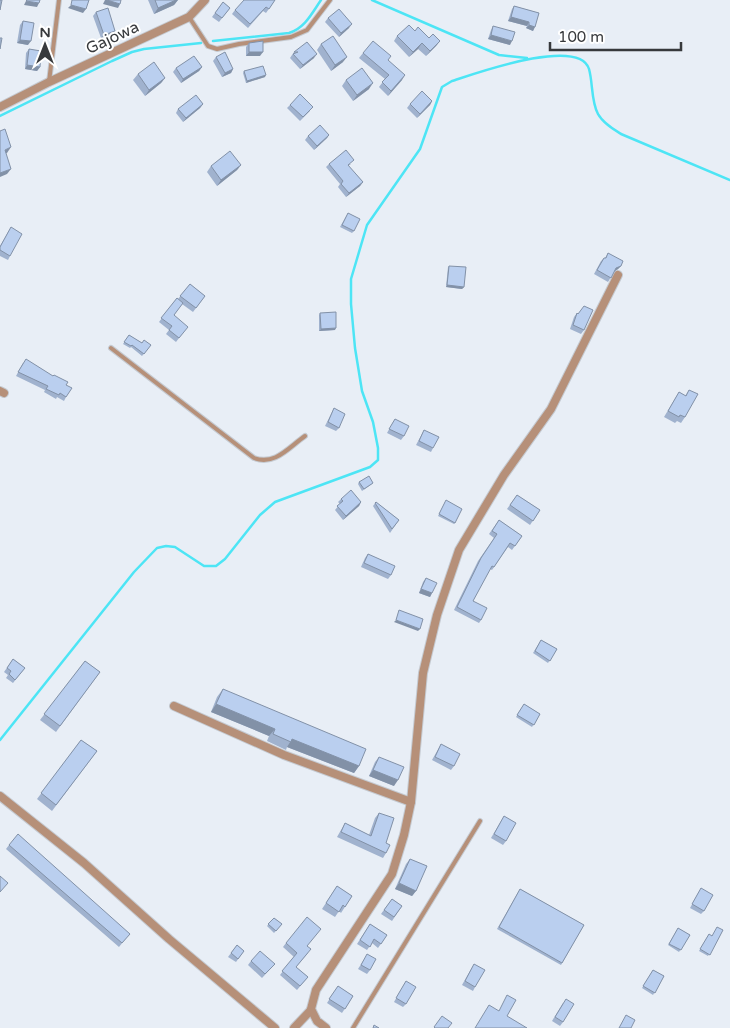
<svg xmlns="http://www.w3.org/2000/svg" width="730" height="1028" viewBox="0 0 730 1028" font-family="'Varela Round',sans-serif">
  <rect width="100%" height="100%" fill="#e8eef6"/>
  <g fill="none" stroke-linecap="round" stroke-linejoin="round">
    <g stroke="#4de5f5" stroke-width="2.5">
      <path d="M 372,0 L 499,55 L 527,58"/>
      <path d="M 213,41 L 289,33 C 305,28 312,13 321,0"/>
      <path d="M 0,116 L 112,61 L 132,52 L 144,49 L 201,43"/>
      <path d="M 0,740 L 134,572 L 157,548 L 166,546 L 175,547 L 204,566 L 216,566 L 225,559 L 260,515 L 275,502 L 370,467 L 378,460 L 378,448 L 373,422 L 362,391 L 355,348 L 351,304 L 351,279 L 367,225 L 420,149 L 442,87 L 452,81 C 474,74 579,36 589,69 C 593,83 591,101 598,114 C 603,123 613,129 621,134 L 730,180"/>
    </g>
    <defs>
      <g id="service">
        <path d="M 189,17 L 208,46 L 217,49 L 239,44 L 291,37 L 307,30 L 330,0"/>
        <path d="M 49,82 L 59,0"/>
        <path d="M 111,348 L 254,458 C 275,466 289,447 305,436"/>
        <path d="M 353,1028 L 480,821"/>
      </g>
      <g id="minor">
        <path d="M 0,107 L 49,82 L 189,17 L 205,0"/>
        <path d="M 0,391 L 4,393"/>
        <path d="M 174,706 L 284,755 L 411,802 L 423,673 L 437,615 L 459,550 L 504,475 L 551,409 L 618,275"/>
        <path d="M 0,796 L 84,863 L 169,939 L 275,1028"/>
        <path d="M 294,1028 L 311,1010"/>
        <path d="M 326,1028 L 317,1021 L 311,1009 L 316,990 L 392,874 L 404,835 L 411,802"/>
      </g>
    </defs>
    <use href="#service" stroke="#c5cad1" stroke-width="6"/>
    <use href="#minor" stroke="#c5cad1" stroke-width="10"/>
    <use href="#service" stroke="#b69079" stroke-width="4"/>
    <use href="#minor" stroke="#b69079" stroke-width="8"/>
  </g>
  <g fill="#a0b2ce">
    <path d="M 148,0 L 178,0 L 174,5 L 154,14 Z"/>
    <path d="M 275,0 L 266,13 L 263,11 L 248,28 L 232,14 L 235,10 Z"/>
    <path d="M 223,2 L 230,8 L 219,22 L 212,17 Z"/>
    <path d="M 514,6 L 539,13 L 533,31 L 526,28 L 527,26 L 508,21 L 512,9 Z"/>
    <path d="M 96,12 L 115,31 L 112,34 L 101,38 L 93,16 Z"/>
    <path d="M 328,18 L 349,28 L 339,37 L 325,22 Z"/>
    <path d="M 23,21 L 28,45 L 17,43 L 20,25 Z"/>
    <path d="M 493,26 L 510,45 L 488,39 L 491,30 Z"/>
    <path d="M 415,31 L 429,38 L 440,41 L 436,46 L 426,56 L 418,49 L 409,57 L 394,41 L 397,36 Z"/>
    <path d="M 249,43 L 260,56 L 246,56 L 246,47 Z"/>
    <path d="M 321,44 L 343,62 L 331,71 L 317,50 Z"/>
    <path d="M 29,49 L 40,67 L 37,71 L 25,69 L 26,53 Z"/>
    <path d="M 294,52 L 314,58 L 300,69 L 290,58 Z"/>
    <path d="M 363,53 L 388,60 L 402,80 L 388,96 L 379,87 L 385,79 L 359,58 Z"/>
    <path d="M 216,57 L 233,69 L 231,73 L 222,77 L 213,61 Z"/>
    <path d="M 202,67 L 199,71 L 181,83 L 173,72 L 176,68 Z"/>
    <path d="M 244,71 L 265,77 L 246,83 L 243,73 Z"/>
    <path d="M 138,74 L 165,78 L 161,83 L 145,96 L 133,80 Z"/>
    <path d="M 346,80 L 369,89 L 353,101 L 342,86 Z"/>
    <path d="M 432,101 L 430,105 L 417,118 L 407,108 L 410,104 Z"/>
    <path d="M 203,104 L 200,108 L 183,122 L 176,113 L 178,109 Z"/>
    <path d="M 290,105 L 310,111 L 300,121 L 287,108 Z"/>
    <path d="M 329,135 L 327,138 L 314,150 L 305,140 L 308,136 Z"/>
    <path d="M 329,164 L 351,164 L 348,166 L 363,182 L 360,186 L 346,197 L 338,187 L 340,184 L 326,167 Z"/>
    <path d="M 241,165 L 237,170 L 217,186 L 207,172 L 211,166 Z"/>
    <path d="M 348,213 L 354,231 L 352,233 L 340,227 Z"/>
    <path d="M 11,227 L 10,256 L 8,260 L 0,256 L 0,246 Z"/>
    <path d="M 608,253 L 621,266 L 618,269 L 614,272 L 608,282 L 594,274 L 601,261 L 604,258 L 605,258 Z"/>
    <path d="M 449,266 L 464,287 L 462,289 L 446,287 L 448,267 Z"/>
    <path d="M 190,284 L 205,296 L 193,312 L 182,304 L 174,315 L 185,330 L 176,342 L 166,334 L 169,330 L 159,322 L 177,298 L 178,299 Z"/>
    <path d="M 320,313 L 335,330 L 319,331 L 319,315 Z"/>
    <path d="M 577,313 L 584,330 L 581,334 L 570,329 L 574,317 Z"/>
    <path d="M 129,335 L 142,343 L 151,345 L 142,356 L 131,347 L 130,348 L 123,344 Z"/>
    <path d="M 23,363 L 66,385 L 66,397 L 64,401 L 57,397 L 56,399 L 44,392 L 45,390 L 16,376 Z"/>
    <path d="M 689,390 L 685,417 L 681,423 L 677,421 L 675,423 L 664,417 L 679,392 L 685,396 Z"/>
    <path d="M 334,408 L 339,428 L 336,431 L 325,426 Z"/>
    <path d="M 395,419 L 404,436 L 401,440 L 387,433 Z"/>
    <path d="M 424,430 L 433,448 L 431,452 L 416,445 Z"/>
    <path d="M 359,482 L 372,484 L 362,491 L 358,484 Z"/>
    <path d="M 517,495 L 540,510 L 530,525 L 507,509 Z"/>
    <path d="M 341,499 L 361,502 L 359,506 L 343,520 L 335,510 L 340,504 L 338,502 Z"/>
    <path d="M 376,502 L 399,520 L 390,533 L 373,506 Z"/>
    <path d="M 445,502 L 455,523 L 454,524 L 438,516 Z"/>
    <path d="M 499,520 L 522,536 L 512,550 L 508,547 L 492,570 L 490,569 L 473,601 L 481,620 L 479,623 L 454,610 L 478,561 L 494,538 L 489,534 Z"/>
    <path d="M 368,554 L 391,575 L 388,579 L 361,567 L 365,558 Z"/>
    <path d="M 426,578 L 432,593 L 430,597 L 419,593 L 423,582 Z"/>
    <path d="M 541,640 L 557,649 L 548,663 L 533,653 Z"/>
    <path d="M 13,659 L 25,668 L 13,683 L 6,678 L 8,675 L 4,672 Z"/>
    <path d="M 85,661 L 100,672 L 56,732 L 40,720 Z"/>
    <path d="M 223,689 L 359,766 L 354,773 L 287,747 L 286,750 L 267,741 L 269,736 L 211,712 L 217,697 Z"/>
    <path d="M 524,704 L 540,714 L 532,727 L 516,717 Z"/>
    <path d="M 81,740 L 97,751 L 52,811 L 37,799 Z"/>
    <path d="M 441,744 L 454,766 L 451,770 L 432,760 Z"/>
    <path d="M 379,757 L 394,786 L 369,776 L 375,762 Z"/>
    <path d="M 379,813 L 386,843 L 386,853 L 383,858 L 337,837 L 345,823 L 369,835 L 375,818 Z"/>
    <path d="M 504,816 L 506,841 L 503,845 L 491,838 Z"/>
    <path d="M 9,845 L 130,934 L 127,937 L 119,947 L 6,849 Z"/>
    <path d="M 410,859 L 416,891 L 412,896 L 395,889 L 406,864 Z"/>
    <path d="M 337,886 L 352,896 L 341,913 L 339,911 L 335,917 L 322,909 Z"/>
    <path d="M 701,888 L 704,911 L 701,914 L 690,908 Z"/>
    <path d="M 520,889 L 584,925 L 561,965 L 497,929 Z"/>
    <path d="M 392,899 L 402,906 L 392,921 L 381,914 Z"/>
    <path d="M 274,918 L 282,924 L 274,933 L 267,926 Z"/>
    <path d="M 370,924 L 387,935 L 378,948 L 372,943 L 367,950 L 357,944 Z"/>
    <path d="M 678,928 L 690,935 L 679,952 L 668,945 Z"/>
    <path d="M 723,930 L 708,956 L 699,951 L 709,934 L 711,936 Z"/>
    <path d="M 286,943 L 308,946 L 308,953 L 296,967 L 308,977 L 297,990 L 280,975 L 294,957 L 283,947 Z"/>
    <path d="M 237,945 L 244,951 L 236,962 L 228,957 Z"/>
    <path d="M 365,958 L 370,970 L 367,974 L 358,969 Z"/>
    <path d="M 251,961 L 275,964 L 262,978 L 248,965 Z"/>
    <path d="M 474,964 L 475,987 L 473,991 L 462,985 Z"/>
    <path d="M 653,970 L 664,976 L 653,995 L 642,988 Z"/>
    <path d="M 406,981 L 406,1004 L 403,1007 L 394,1002 Z"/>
    <path d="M 338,986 L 353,996 L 342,1013 L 327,1003 Z"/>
    <path d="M 563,1003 L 563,1022 L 560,1026 L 552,1021 Z"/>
  </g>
  <g fill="#8291a7">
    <path d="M 105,0 L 107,0 L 120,4 L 118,8 L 103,4 Z"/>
    <path d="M 176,0 L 178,0 L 174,5 L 154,14 L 158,8 Z"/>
    <path d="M 26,1 L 39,3 L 37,7 L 24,5 Z"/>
    <path d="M 71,5 L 86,9 L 83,13 L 68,8 Z"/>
    <path d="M 511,17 L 529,22 L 527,26 L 508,21 Z"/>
    <path d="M 352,24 L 349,28 L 339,37 L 341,33 Z"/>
    <path d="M 529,25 L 535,27 L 533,31 L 526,28 Z"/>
    <path d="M 115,31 L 112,34 L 101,38 L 104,35 Z"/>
    <path d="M 491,35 L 512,41 L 510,45 L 488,39 Z"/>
    <path d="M 20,40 L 31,41 L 28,45 L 17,43 Z"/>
    <path d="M 440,41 L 436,46 L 426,56 L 430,51 Z"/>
    <path d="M 422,43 L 418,49 L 409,57 L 413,52 Z"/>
    <path d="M 249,52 L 263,52 L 260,56 L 246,56 Z"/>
    <path d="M 317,54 L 314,58 L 300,69 L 303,65 Z"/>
    <path d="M 347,57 L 343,62 L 331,71 L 335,65 Z"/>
    <path d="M 27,65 L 40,67 L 37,71 L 25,69 Z"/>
    <path d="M 202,67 L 199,71 L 181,83 L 183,79 Z"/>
    <path d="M 233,69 L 231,73 L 222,77 L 225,73 Z"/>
    <path d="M 266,75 L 265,77 L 246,83 L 247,81 Z"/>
    <path d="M 405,75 L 402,80 L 388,96 L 391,91 Z"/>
    <path d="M 165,78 L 161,83 L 145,96 L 149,90 Z"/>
    <path d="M 373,83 L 369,89 L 353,101 L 357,95 Z"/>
    <path d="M 432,101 L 430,105 L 417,118 L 420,114 Z"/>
    <path d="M 203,104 L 200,108 L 183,122 L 186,118 Z"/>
    <path d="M 329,135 L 327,138 L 314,150 L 317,146 Z"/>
    <path d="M 11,147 L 7,153 L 1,155 L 5,150 Z"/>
    <path d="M 241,165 L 237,170 L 217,186 L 221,180 Z"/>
    <path d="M 11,169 L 7,174 L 0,177 L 0,173 Z"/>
    <path d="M 363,182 L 360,186 L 346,197 L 349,193 Z"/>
    <path d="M 621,266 L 618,269 L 613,272 L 616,268 Z"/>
    <path d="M 447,285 L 464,287 L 462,289 L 446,287 Z"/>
    <path d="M 336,328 L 335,330 L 319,331 L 321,329 Z"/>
    <path d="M 361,502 L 359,506 L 343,520 L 346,516 Z"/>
    <path d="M 421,589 L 432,593 L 430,597 L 419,593 Z"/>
    <path d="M 396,620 L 420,629 L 418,631 L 394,622 Z"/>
    <path d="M 216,704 L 275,729 L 269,736 L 211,712 Z"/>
    <path d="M 292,739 L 359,766 L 354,773 L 287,747 Z"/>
    <path d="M 373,770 L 398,780 L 394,786 L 369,776 Z"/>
    <path d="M 399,883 L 416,891 L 412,896 L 395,889 Z"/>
  </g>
  <g fill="#bacfef" stroke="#8291a7">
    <path d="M 0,0 L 2,0 L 0,10 Z"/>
    <path d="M 27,0 L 40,0 L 39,3 L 26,1 Z"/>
    <path d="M 72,0 L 89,0 L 86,9 L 71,5 Z"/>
    <path d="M 107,0 L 121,0 L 120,4 Z"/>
    <path d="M 155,0 L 176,0 L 158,8 Z"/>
    <path d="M 244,0 L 275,0 L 269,9 L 266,7 L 250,24 L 235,10 Z"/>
    <path d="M 223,2 L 230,8 L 222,18 L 215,13 Z"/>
    <path d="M 514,6 L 539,13 L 535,27 L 529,25 L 529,22 L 511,17 Z"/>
    <path d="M 108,8 L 115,31 L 104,35 L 96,12 Z"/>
    <path d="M 339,9 L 352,24 L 341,33 L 328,18 Z"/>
    <path d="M 23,21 L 34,23 L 31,41 L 20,40 Z"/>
    <path d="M 409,25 L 415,31 L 418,27 L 429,38 L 433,34 L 440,41 L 430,51 L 422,43 L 413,52 L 397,36 Z"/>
    <path d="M 493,26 L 515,32 L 512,41 L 491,35 Z"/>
    <path d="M 333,36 L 347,57 L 335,65 L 321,44 Z"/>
    <path d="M 0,38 L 2,38 L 0,49 Z"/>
    <path d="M 263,41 L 263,52 L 249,52 L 249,43 Z"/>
    <path d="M 373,41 L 391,56 L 388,60 L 405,75 L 391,91 L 382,82 L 389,75 L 363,53 Z"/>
    <path d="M 307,42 L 317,54 L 303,65 L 293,54 L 298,52 L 294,52 Z"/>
    <path d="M 29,49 L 41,51 L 40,67 L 27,65 Z"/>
    <path d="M 225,52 L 233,69 L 225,73 L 216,57 Z"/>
    <path d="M 194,56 L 202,67 L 183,79 L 176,68 Z"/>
    <path d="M 154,62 L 165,78 L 149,90 L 138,74 Z"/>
    <path d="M 263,66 L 266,75 L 247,81 L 244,71 Z"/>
    <path d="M 362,68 L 373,83 L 357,95 L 346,80 Z"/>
    <path d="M 422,91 L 432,101 L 420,114 L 410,104 Z"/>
    <path d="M 300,94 L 313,107 L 303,117 L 290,105 Z"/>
    <path d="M 196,95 L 203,104 L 186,118 L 178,109 Z"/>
    <path d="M 320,125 L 329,135 L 317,146 L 308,136 Z"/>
    <path d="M 5,129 L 11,147 L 5,150 L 11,169 L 0,173 L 0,131 Z"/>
    <path d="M 346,150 L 354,160 L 348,165 L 363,182 L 349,193 L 341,184 L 343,181 L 329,164 Z"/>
    <path d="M 230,151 L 241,165 L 221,180 L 211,166 Z"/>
    <path d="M 348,213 L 360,219 L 354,231 L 342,225 Z"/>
    <path d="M 11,227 L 22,234 L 10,256 L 0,250 L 0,247 Z"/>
    <path d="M 608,253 L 623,261 L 621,266 L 616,268 L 611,278 L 597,270 L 604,258 L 606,258 Z"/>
    <path d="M 449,266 L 466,267 L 464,287 L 447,285 Z"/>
    <path d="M 190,284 L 205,296 L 196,308 L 180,296 Z"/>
    <path d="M 177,298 L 183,303 L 174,315 L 188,327 L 179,338 L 169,330 L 172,326 L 161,318 Z"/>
    <path d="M 584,306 L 593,310 L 584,330 L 573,325 L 577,313 L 578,314 Z"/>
    <path d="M 336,312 L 336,328 L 321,329 L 320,313 Z"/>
    <path d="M 129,335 L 142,343 L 144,340 L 151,345 L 144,354 L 132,345 L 131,346 L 124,342 Z"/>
    <path d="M 26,359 L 53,376 L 54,375 L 68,382 L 66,385 L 72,388 L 66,397 L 60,393 L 59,395 L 46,389 L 48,386 L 18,372 Z"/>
    <path d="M 689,390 L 698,394 L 685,417 L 680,415 L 679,417 L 668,411 L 679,392 L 686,396 Z"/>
    <path d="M 334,408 L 345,414 L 339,428 L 328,422 Z"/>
    <path d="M 395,419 L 409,426 L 404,436 L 389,429 Z"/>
    <path d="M 424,430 L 439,437 L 433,448 L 419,441 Z"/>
    <path d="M 369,476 L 373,483 L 364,489 L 359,482 Z"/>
    <path d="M 351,490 L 361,502 L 346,516 L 337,506 L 343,501 L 341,499 Z"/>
    <path d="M 517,495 L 540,510 L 533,521 L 510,505 Z"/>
    <path d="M 446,500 L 462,509 L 455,523 L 439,514 Z"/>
    <path d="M 376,502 L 399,520 L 392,529 L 375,503 Z"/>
    <path d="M 499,520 L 522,536 L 515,546 L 510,543 L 494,567 L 492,566 L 473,601 L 487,608 L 481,620 L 457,607 L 481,558 L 497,534 L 492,531 Z"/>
    <path d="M 368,554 L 395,566 L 391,575 L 364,563 Z"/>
    <path d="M 426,578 L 437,583 L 432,593 L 421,589 Z"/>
    <path d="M 399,610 L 423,619 L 420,629 L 396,620 Z"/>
    <path d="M 541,640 L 557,649 L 550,661 L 535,651 Z"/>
    <path d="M 13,659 L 25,668 L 15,680 L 9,674 L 11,671 L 7,668 Z"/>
    <path d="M 85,661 L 100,672 L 60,726 L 44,714 Z"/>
    <path d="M 223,689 L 366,749 L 359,766 L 292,739 L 291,742 L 273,734 L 275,729 L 216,704 Z"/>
    <path d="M 524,704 L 540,714 L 534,725 L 517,715 Z"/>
    <path d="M 81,740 L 97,751 L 56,805 L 41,793 Z"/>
    <path d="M 441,744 L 460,754 L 454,766 L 435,757 Z"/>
    <path d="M 379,757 L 404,767 L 398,780 L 373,770 Z"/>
    <path d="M 379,813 L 394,818 L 386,843 L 390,845 L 386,853 L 341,832 L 345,823 L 371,836 Z"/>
    <path d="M 504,816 L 516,823 L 506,841 L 494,834 Z"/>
    <path d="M 18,834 L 130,934 L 122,943 L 9,845 Z"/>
    <path d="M 410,859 L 427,866 L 416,891 L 399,883 Z"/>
    <path d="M 0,876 L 8,883 L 0,892 Z"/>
    <path d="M 337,886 L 352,896 L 345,907 L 343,905 L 339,912 L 326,903 Z"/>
    <path d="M 701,888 L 713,895 L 704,911 L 692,904 Z"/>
    <path d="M 520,889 L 584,925 L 562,963 L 499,927 Z"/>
    <path d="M 392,899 L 402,906 L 394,917 L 384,910 Z"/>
    <path d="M 307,917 L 321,929 L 307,946 L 311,949 L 296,967 L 308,977 L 300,986 L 282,971 L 297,953 L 286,943 Z"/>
    <path d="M 274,918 L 282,924 L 276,931 L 268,924 Z"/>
    <path d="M 370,924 L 387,935 L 381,944 L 374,939 L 370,947 L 360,940 Z"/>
    <path d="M 717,927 L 723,930 L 710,955 L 700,949 L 709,934 L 712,936 Z"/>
    <path d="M 678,928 L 690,935 L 681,950 L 669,944 Z"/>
    <path d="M 237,945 L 244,951 L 238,959 L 231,953 Z"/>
    <path d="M 260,951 L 275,964 L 265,974 L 251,961 Z"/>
    <path d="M 367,954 L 376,959 L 370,970 L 361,965 Z"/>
    <path d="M 474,964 L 485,970 L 475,987 L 465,981 Z"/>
    <path d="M 653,970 L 664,976 L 655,993 L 643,986 Z"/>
    <path d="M 406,981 L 416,987 L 406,1004 L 396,998 Z"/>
    <path d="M 338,986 L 353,996 L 345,1009 L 329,999 Z"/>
    <path d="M 507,995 L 516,1000 L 507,1016 L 527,1028 L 475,1028 L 489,1005 L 499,1011 Z"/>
    <path d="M 566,999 L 574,1004 L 563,1022 L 555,1017 Z"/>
    <path d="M 626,1015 L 635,1020 L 631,1028 L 619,1028 Z"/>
    <path d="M 442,1016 L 452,1023 L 448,1028 L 435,1028 L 434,1027 Z"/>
    <path d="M 374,1025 L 379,1028 L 373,1028 Z"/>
  </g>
  <g text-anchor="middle" stroke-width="4" stroke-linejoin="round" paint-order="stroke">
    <g font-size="16" fill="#37393c" stroke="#fff">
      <text transform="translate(112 37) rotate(-25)" y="6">Gajowa</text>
    </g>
  </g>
  <g transform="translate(45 45)" stroke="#ffffff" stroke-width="4" paint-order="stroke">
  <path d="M0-4L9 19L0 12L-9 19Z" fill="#37393c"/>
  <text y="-8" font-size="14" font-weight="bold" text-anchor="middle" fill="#37393c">N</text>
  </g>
  <path d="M550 42v8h131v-8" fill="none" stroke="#37393c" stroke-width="2.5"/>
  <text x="558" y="42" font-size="15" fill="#37393c" stroke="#ffffff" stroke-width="4" paint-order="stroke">100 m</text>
</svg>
